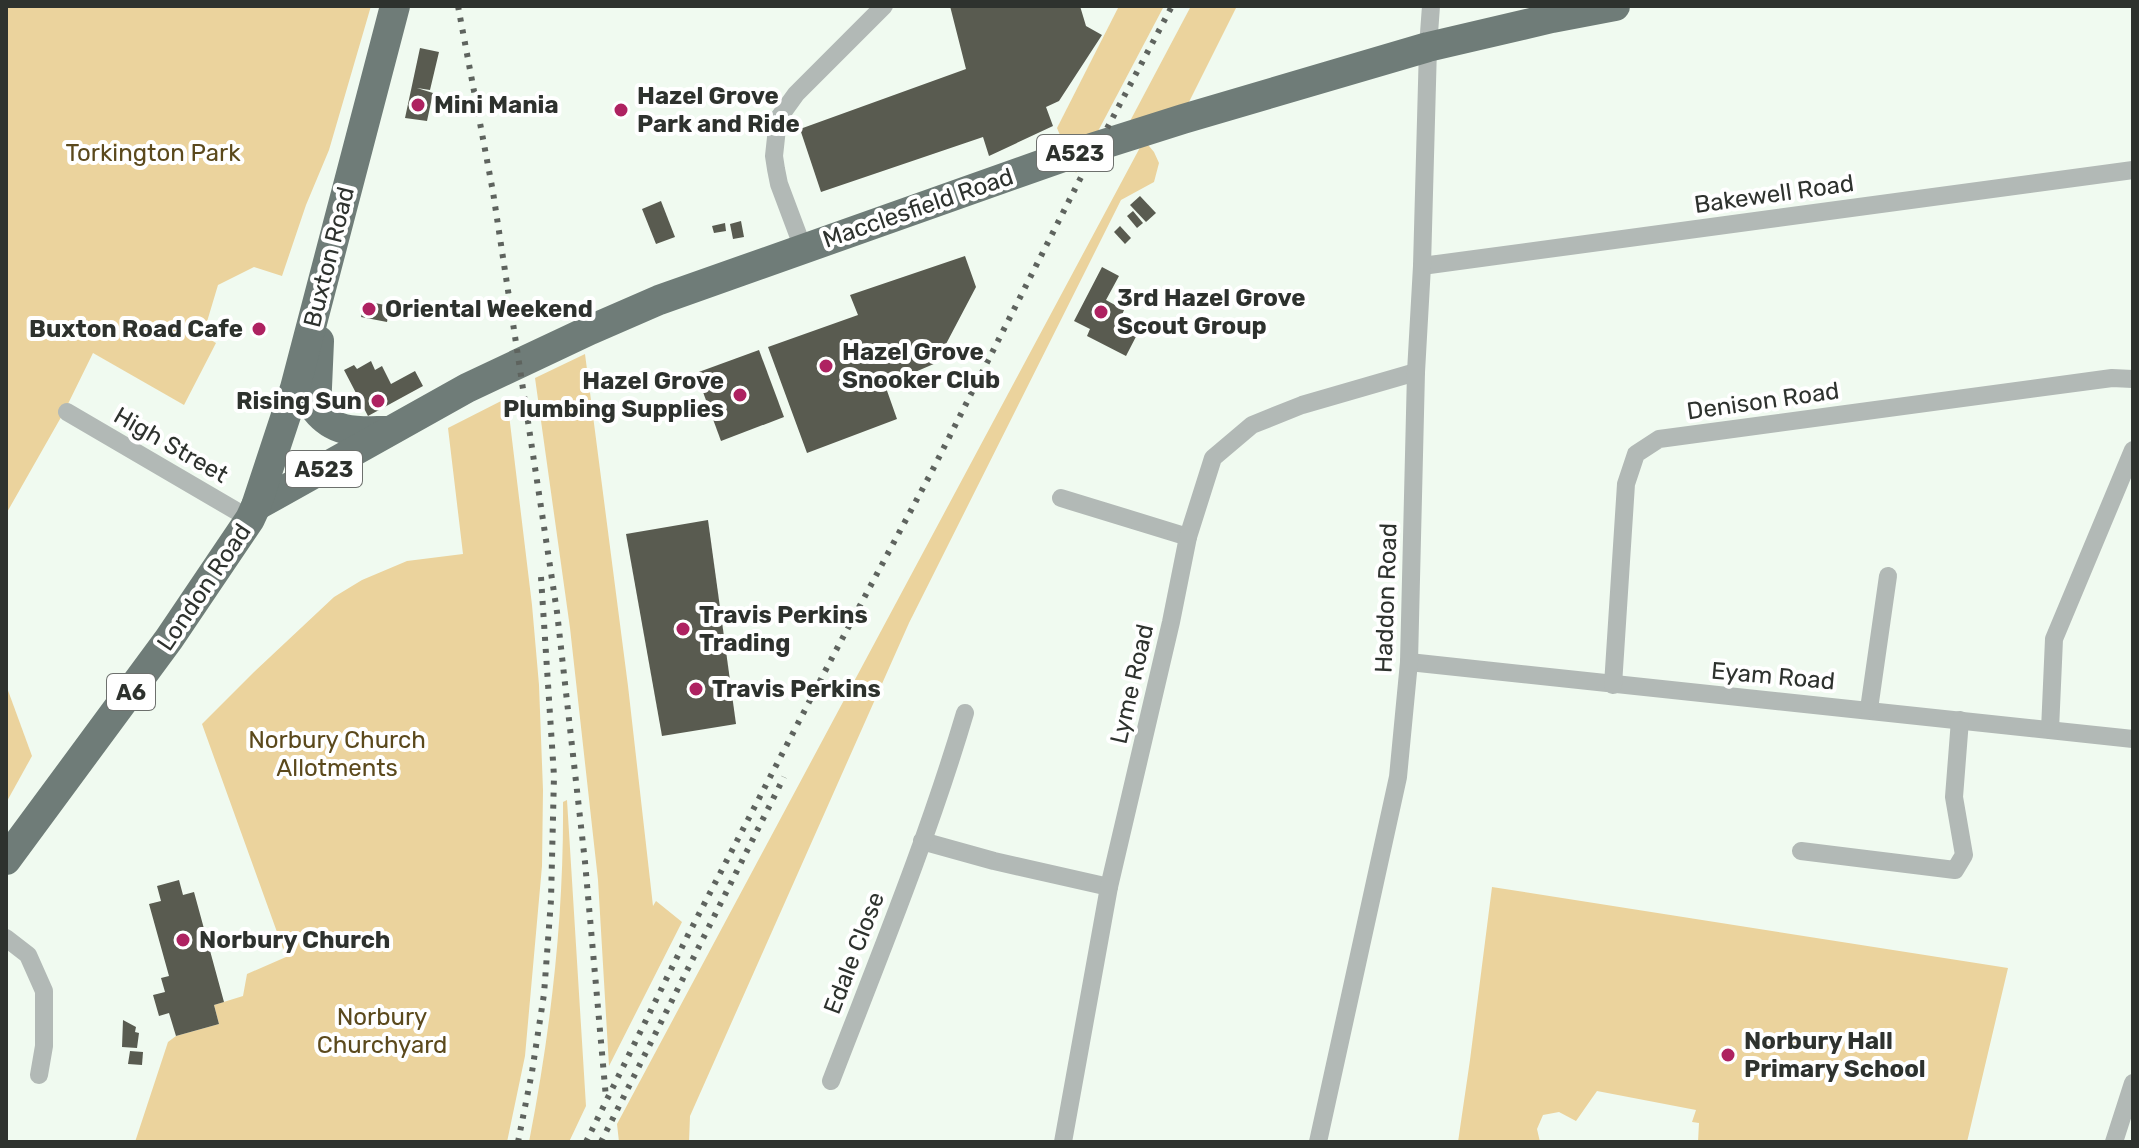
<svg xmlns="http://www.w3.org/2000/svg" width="2139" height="1148" viewBox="0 0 2139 1148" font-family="Rubik,sans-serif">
  <rect width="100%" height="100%" fill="#f0faf0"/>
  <g fill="#ebd39d">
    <path d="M 6,6 L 371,6 L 329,150 L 306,205 L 282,276 L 254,267 L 218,285 L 203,335 L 216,343 L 184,405 L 93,353 L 64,412 L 6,514 Z"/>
    <path d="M 1119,6 L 1164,6 L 1076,173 L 1057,128 Z"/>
    <path d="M 1191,6 L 1237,6 L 1188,104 L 1129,123 Z"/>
    <path d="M 1144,140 L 1154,152 L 1159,163 L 1154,182 L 1121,200 L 909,623 L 690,1116 L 689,1142 L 619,1142 L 617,1124 Z"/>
    <path d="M 585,354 L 628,686 L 653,906 L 656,901 L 682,922 L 609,1066 L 598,880 L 570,628 L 535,378 Z"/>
    <path d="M 507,398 L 532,605 L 539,685 L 543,790 L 542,866 L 525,1056 L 507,1142 L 135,1142 L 168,1042 L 176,1036 L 219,1024 L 214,1005 L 243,996 L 247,974 L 286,957 L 202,724 L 254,672 L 334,597 L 362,580 L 407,561 L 463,554 L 448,428 Z"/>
    <path d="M 6,685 L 32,756 L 6,803 Z"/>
    <path d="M 567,800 L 586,1106 L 569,1142 L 529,1142 C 551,1029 564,916 563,802 Z"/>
    <path d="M 1492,887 L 2008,968 L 1967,1142 L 1698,1142 L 1699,1123 L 1692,1122 L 1696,1110 L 1597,1091 L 1576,1121 L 1559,1112 L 1543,1115 L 1537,1129 L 1540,1142 L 1458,1142 L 1470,1060 Z"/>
  </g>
  <g fill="#595b50">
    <path d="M 950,6 L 1080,6 L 1086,26 L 1102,35 L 1059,101 L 1046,107 L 1053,126 L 989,156 L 983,137 L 821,192 L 800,129 L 966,69 Z"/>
    <path d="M 420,48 L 439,52 L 430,90 L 417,88 L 433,93 L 427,121 L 405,118 Z"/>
    <path d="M 1140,196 L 1156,213 L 1146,222 L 1130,205 Z"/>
    <path d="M 661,201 L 675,237 L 656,244 L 642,209 Z"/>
    <path d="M 1133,211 L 1143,223 L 1137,228 L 1127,216 Z"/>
    <path d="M 741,221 L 744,237 L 733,239 L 730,224 Z"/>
    <path d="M 725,223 L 726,231 L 714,233 L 712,226 Z"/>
    <path d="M 1120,226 L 1131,238 L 1125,244 L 1114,232 Z"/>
    <path d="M 965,256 L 976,287 L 936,363 L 885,385 L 897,419 L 807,453 L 768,347 L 858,315 L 850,295 Z"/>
    <path d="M 1102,267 L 1119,276 L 1106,300 L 1124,310 L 1122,315 L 1142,325 L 1126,356 L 1087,336 L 1090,329 L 1074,321 Z"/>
    <path d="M 365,301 L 390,306 L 387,322 L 361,317 Z"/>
    <path d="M 759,350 L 784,417 L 721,441 L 696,373 Z"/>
    <path d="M 371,361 L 375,370 L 382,366 L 391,384 L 415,371 L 423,386 L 368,416 L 344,370 L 354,365 L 357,369 Z"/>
    <path d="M 708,520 L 736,724 L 662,736 L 626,534 Z"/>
    <path d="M 179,880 L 183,895 L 194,892 L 224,1002 L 214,1005 L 219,1024 L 176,1036 L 169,1013 L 159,1016 L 153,995 L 165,992 L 161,978 L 169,976 L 149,904 L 161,901 L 157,886 Z"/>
    <path d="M 123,1020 L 136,1027 L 135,1032 L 139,1033 L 137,1048 L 122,1047 Z"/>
    <path d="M 130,1051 L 143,1052 L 142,1065 L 128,1064 Z"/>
  </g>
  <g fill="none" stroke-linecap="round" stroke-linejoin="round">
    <g stroke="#b2b9b6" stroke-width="18">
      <path d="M 803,248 L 779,184 L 776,169 L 774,156 L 778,119 L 796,94 L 884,6"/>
      <path d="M 1422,266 L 2133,170"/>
      <path d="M 67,412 L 250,519"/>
      <path d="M 1061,498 L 1188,537"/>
      <path d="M 1409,662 L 2133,739"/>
      <path d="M 1613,685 L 1626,484 L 1636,454 L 1659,439 L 2112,378 L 2133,379"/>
      <path d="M 1869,709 L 1888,576"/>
      <path d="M 2050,730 L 2054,639 L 2133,450"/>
      <path d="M 922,841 L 994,861 L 1109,887"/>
      <path d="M 1801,851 L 1955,870 L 1964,855 L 1954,797 L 1960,720"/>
      <path d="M 6,938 L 28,955 L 44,991 L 44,1046 L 39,1075"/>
      <path d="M 831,1081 C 878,959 928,838 965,713"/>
      <path d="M 1063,1142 L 1109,887 L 1171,622 L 1188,537 L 1213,458 L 1252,425 L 1302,405 L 1416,372"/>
      <path d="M 1318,1142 L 1398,777 L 1409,662 L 1416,372 L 1422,266 L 1428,47 L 1431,6"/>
      <path d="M 2114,1142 L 2133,1083"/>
    </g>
    <g stroke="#6f7c78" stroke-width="30">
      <path d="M 319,341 L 316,410 C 336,435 359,431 388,431"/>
      <path d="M 256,506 L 467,388 L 590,330 L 659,300 L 1063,157 L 1183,119 L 1428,47 L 1552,18 L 1615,6"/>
      <path d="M 6,860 L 169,639 L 250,519 L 256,506 L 295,388 L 395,6"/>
    </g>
    <g stroke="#5e635e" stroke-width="6" stroke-dasharray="4 8" stroke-linecap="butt">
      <path d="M 458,6 L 493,192 L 557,612 L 585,862 L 606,1098"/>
      <path d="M 518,1142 L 532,1072 L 544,994 L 551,900 L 554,776 L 541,577"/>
      <path d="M 586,1142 L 687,937 L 834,654 L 931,473 L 1078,183 L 1172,6"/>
      <path d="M 601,1142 L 784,777"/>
    </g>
  </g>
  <g fill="#ae2261" stroke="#fff" stroke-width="3">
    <circle cx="418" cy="105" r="8"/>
    <circle cx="621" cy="110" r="8"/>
    <circle cx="369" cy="309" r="8"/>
    <circle cx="1101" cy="312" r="8"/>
    <circle cx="259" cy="329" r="8"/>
    <circle cx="826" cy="366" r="8"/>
    <circle cx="740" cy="395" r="8"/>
    <circle cx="378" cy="401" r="8"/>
    <circle cx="683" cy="629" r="8"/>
    <circle cx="696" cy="689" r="8"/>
    <circle cx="183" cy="940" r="8"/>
    <circle cx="1728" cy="1055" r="8"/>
  </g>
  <g text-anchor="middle" stroke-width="8" stroke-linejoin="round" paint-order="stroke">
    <g fill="#fff" stroke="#6d706d" stroke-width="2">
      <rect x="1037" y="135" width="76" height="36" rx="6"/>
      <rect x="286" y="451" width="76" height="36" rx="6"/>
      <rect x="107" y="674" width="48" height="36" rx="6"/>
    </g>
    <g font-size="22" font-weight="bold" fill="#2e322e">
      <text x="1075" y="161">A523</text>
      <text x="324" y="477">A523</text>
      <text x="131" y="700">A6</text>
    </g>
    <g font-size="24" font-weight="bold" fill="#2e322e" stroke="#fff" text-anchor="start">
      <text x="637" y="104">Hazel Grove<tspan x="637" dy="28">Park and Ride</tspan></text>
      <text x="434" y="113">Mini Mania</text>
      <text x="1117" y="306">3rd Hazel Grove<tspan x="1117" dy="28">Scout Group</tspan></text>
      <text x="385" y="317">Oriental Weekend</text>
      <text x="243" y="337" text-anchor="end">Buxton Road Cafe</text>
      <text x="842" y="360">Hazel Grove<tspan x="842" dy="28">Snooker Club</tspan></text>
      <text x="724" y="389" text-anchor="end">Hazel Grove<tspan x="724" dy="28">Plumbing Supplies</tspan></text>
      <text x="362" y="409" text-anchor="end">Rising Sun</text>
      <text x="699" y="623">Travis Perkins<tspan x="699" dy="28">Trading</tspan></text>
      <text x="712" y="697">Travis Perkins</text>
      <text x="199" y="948">Norbury Church</text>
      <text x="1744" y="1049">Norbury Hall<tspan x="1744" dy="28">Primary School</tspan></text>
    </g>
    <g font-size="24" fill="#5b491c" stroke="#fff">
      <text x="153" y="161">Torkington Park</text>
      <text x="337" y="748">Norbury Church<tspan x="337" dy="28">Allotments</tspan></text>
      <text x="382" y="1025">Norbury<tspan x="382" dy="28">Churchyard</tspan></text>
    </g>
    <g font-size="24" fill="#2e322e" stroke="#fff">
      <text transform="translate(1774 194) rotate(-8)" y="8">Bakewell Road</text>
      <text transform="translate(918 208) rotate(-19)" y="8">Macclesfield Road</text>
      <text transform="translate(329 257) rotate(-76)" y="8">Buxton Road</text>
      <text transform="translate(1763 401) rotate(-8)" y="8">Denison Road</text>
      <text transform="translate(171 445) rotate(30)" y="8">High Street</text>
      <text transform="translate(204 587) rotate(-56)" y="8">London Road</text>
      <text transform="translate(1386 598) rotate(-88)" y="8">Haddon Road</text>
      <text transform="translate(1773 676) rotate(5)" y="8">Eyam Road</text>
      <text transform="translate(1132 684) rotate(-77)" y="8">Lyme Road</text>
      <text transform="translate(854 953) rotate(-69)" y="8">Edale Close</text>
    </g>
  </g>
  <rect width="2139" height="1148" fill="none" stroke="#2e322e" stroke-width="16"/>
</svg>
